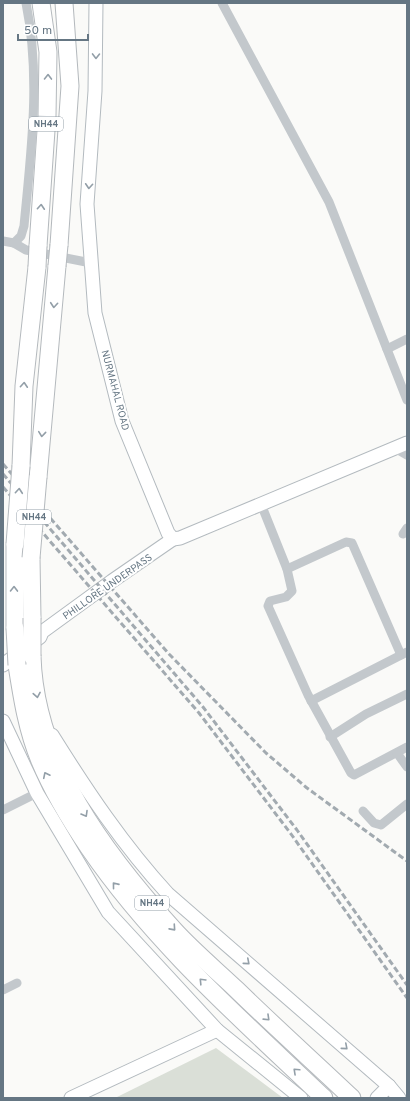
<svg xmlns="http://www.w3.org/2000/svg" width="410" height="1101" viewBox="0 0 410 1101" font-family="Overpass,sans-serif">
  <rect width="100%" height="100%" fill="#fafaf8"/>
  <path fill="#dadfd7" d="M 216,1048 L 283,1098 L 115,1098 Z"/>
  <g fill="none" stroke-linecap="round" stroke-linejoin="round">
    <defs>
      <g id="secondary">
        <path d="M 96,3 L 95,91 L 87,204 L 95,313 L 122,421 L 168,533 L 173,539 L 180,538 L 407,443"/>
        <path d="M 3,665 L 40,637 L 42,632 L 112,581 L 173,539"/>
        <path d="M 3,721 L 37,793 L 108,912 L 217,1030 L 301,1098"/>
        <path d="M 52,735 C 87,791 123,845 168,894 L 389,1086 L 399,1098"/>
        <path d="M 71,1098 L 217,1030"/>
        <path d="M 377,1098 L 389,1086"/>
      </g>
      <g id="highway">
        <path d="M 59,245 L 70,86 L 64,3"/>
        <path d="M 38,246 L 47,116 L 48,52 L 41,3"/>
        <path d="M 21,466 L 24,386 L 37,267"/>
        <path d="M 38,477 L 57,266"/>
        <path d="M 31,558 L 32,618"/>
        <path d="M 15,628 L 15,544"/>
        <path d="M 32,656 C 35,762 105,854 174,930 C 193,951 216,970 237,990 C 275,1027 314,1062 352,1098"/>
        <path d="M 17,665 C 22,697 27,730 40,761 C 53,792 70,820 89,848 C 154,943 241,1019 324,1098"/>
      </g>
    </defs>
    <use href="#secondary" stroke="#b3babf" stroke-width="15"/>
    <use href="#highway" stroke="#b4b9bd" stroke-width="19"/>
    <g stroke="#c3c8cc" stroke-width="9">
      <path d="M 222,3 L 329,202 L 407,400"/>
      <path d="M 3,241 L 14,243 L 21,236 L 24,226 C 31,152 41,77 26,3"/>
      <path d="M 14,243 L 26,250 L 91,263"/>
      <path d="M 387,349 L 407,339"/>
      <path d="M 395,448 L 407,455"/>
      <path d="M 261,504 L 287,569 L 292,591 L 286,597 L 270,601 L 268,606 L 308,695 L 351,773 L 354,775 L 407,747"/>
      <path d="M 403,534 L 407,528"/>
      <path d="M 287,569 L 346,542 L 352,543 L 401,655"/>
      <path d="M 311,701 L 407,652"/>
      <path d="M 330,737 L 366,714 L 407,694"/>
      <path d="M 397,753 L 407,767"/>
      <path d="M 3,810 L 37,793"/>
      <path d="M 363,811 L 374,823 L 381,825 L 407,804"/>
      <path d="M 3,990 L 17,983"/>
    </g>
    <use href="#secondary" stroke="#fff" stroke-width="13"/>
    <use href="#highway" stroke="#fff" stroke-width="17"/>
    <g stroke="#a2aab0" stroke-width="3" stroke-dasharray="6 3" stroke-linecap="butt">
      <path d="M 3,464 L 169,654 L 266,753 L 307,788 L 407,861"/>
      <path d="M 3,474 L 203,707 L 297,830 L 407,985"/>
      <path d="M 3,487 L 199,713 L 291,834 L 407,998"/>
    </g>
    <defs>
      <g id="highway-bridge">
        <path d="M 57,266 L 59,245"/>
        <path d="M 37,267 L 38,246"/>
        <path d="M 15,544 L 21,466"/>
        <path d="M 31,558 L 38,477"/>
        <path d="M 32,618 L 32,656"/>
        <path d="M 15,628 L 17,665"/>
      </g>
    </defs>
    <use href="#highway-bridge" stroke="#b4b9bd" stroke-width="19" stroke-linecap="butt"/>
    <use href="#highway-bridge" stroke="#fff" stroke-width="17"/>
  </g>
  <defs><path id="oneway-chevron" d="M-2-3.5L2.5 0L-2 3.5" fill="none" stroke-width="1.6" stroke-linecap="round" stroke-linejoin="round"/></defs>
  <g stroke="#939fa8">
    <use href="#oneway-chevron" transform="translate(96 56) rotate(91)"/>
    <use href="#oneway-chevron" transform="translate(48 77) rotate(-89)"/>
    <use href="#oneway-chevron" transform="translate(89 186) rotate(94)"/>
    <use href="#oneway-chevron" transform="translate(41 207) rotate(-86)"/>
    <use href="#oneway-chevron" transform="translate(54 305) rotate(95)"/>
    <use href="#oneway-chevron" transform="translate(24 385) rotate(-86)"/>
    <use href="#oneway-chevron" transform="translate(42 434) rotate(96)"/>
    <use href="#oneway-chevron" transform="translate(19 491) rotate(-85)"/>
    <use href="#oneway-chevron" transform="translate(14 589) rotate(-89)"/>
    <use href="#oneway-chevron" transform="translate(37 695) rotate(80)"/>
    <use href="#oneway-chevron" transform="translate(46 775) rotate(-116)"/>
    <use href="#oneway-chevron" transform="translate(85 814) rotate(60)"/>
    <use href="#oneway-chevron" transform="translate(115 885) rotate(-129)"/>
    <use href="#oneway-chevron" transform="translate(173 928) rotate(48)"/>
    <use href="#oneway-chevron" transform="translate(247 962) rotate(41)"/>
    <use href="#oneway-chevron" transform="translate(202 981) rotate(-134)"/>
    <use href="#oneway-chevron" transform="translate(267 1018) rotate(44)"/>
    <use href="#oneway-chevron" transform="translate(345 1047) rotate(41)"/>
    <use href="#oneway-chevron" transform="translate(296 1071) rotate(-137)"/>
  </g>
  <g text-anchor="middle" stroke-width="4" stroke-linejoin="round" paint-order="stroke">
    <g fill="#fff" stroke="#939fa8" stroke-width="1">
      <rect x="29" y="117" width="34" height="14" rx="3"/>
      <rect x="17" y="510" width="34" height="14" rx="3"/>
      <rect x="135" y="896" width="34" height="14" rx="3"/>
    </g>
    <g font-size="9" font-weight="bold" fill="#657683">
      <text x="46" y="127">NH44</text>
      <text x="34" y="520">NH44</text>
      <text x="152" y="906">NH44</text>
    </g>
    <g font-size="10" fill="#657683" stroke="#fff">
      <text transform="translate(116 390) rotate(75)" y="4">NURMAHAL ROAD</text>
      <text transform="translate(107 586) rotate(-35)" y="4">PHILLORE UNDERPASS</text>
    </g>
  </g>
  <rect width="410" height="1101" fill="none" stroke="#657683" stroke-width="8"/>
  <path d="M18 34v6h70v-6" fill="none" stroke="#657683" stroke-width="2"/>
  <text x="24" y="34" font-size="12" fill="#657683" stroke="#ffffff" stroke-width="3" paint-order="stroke">50 m</text>
</svg>
